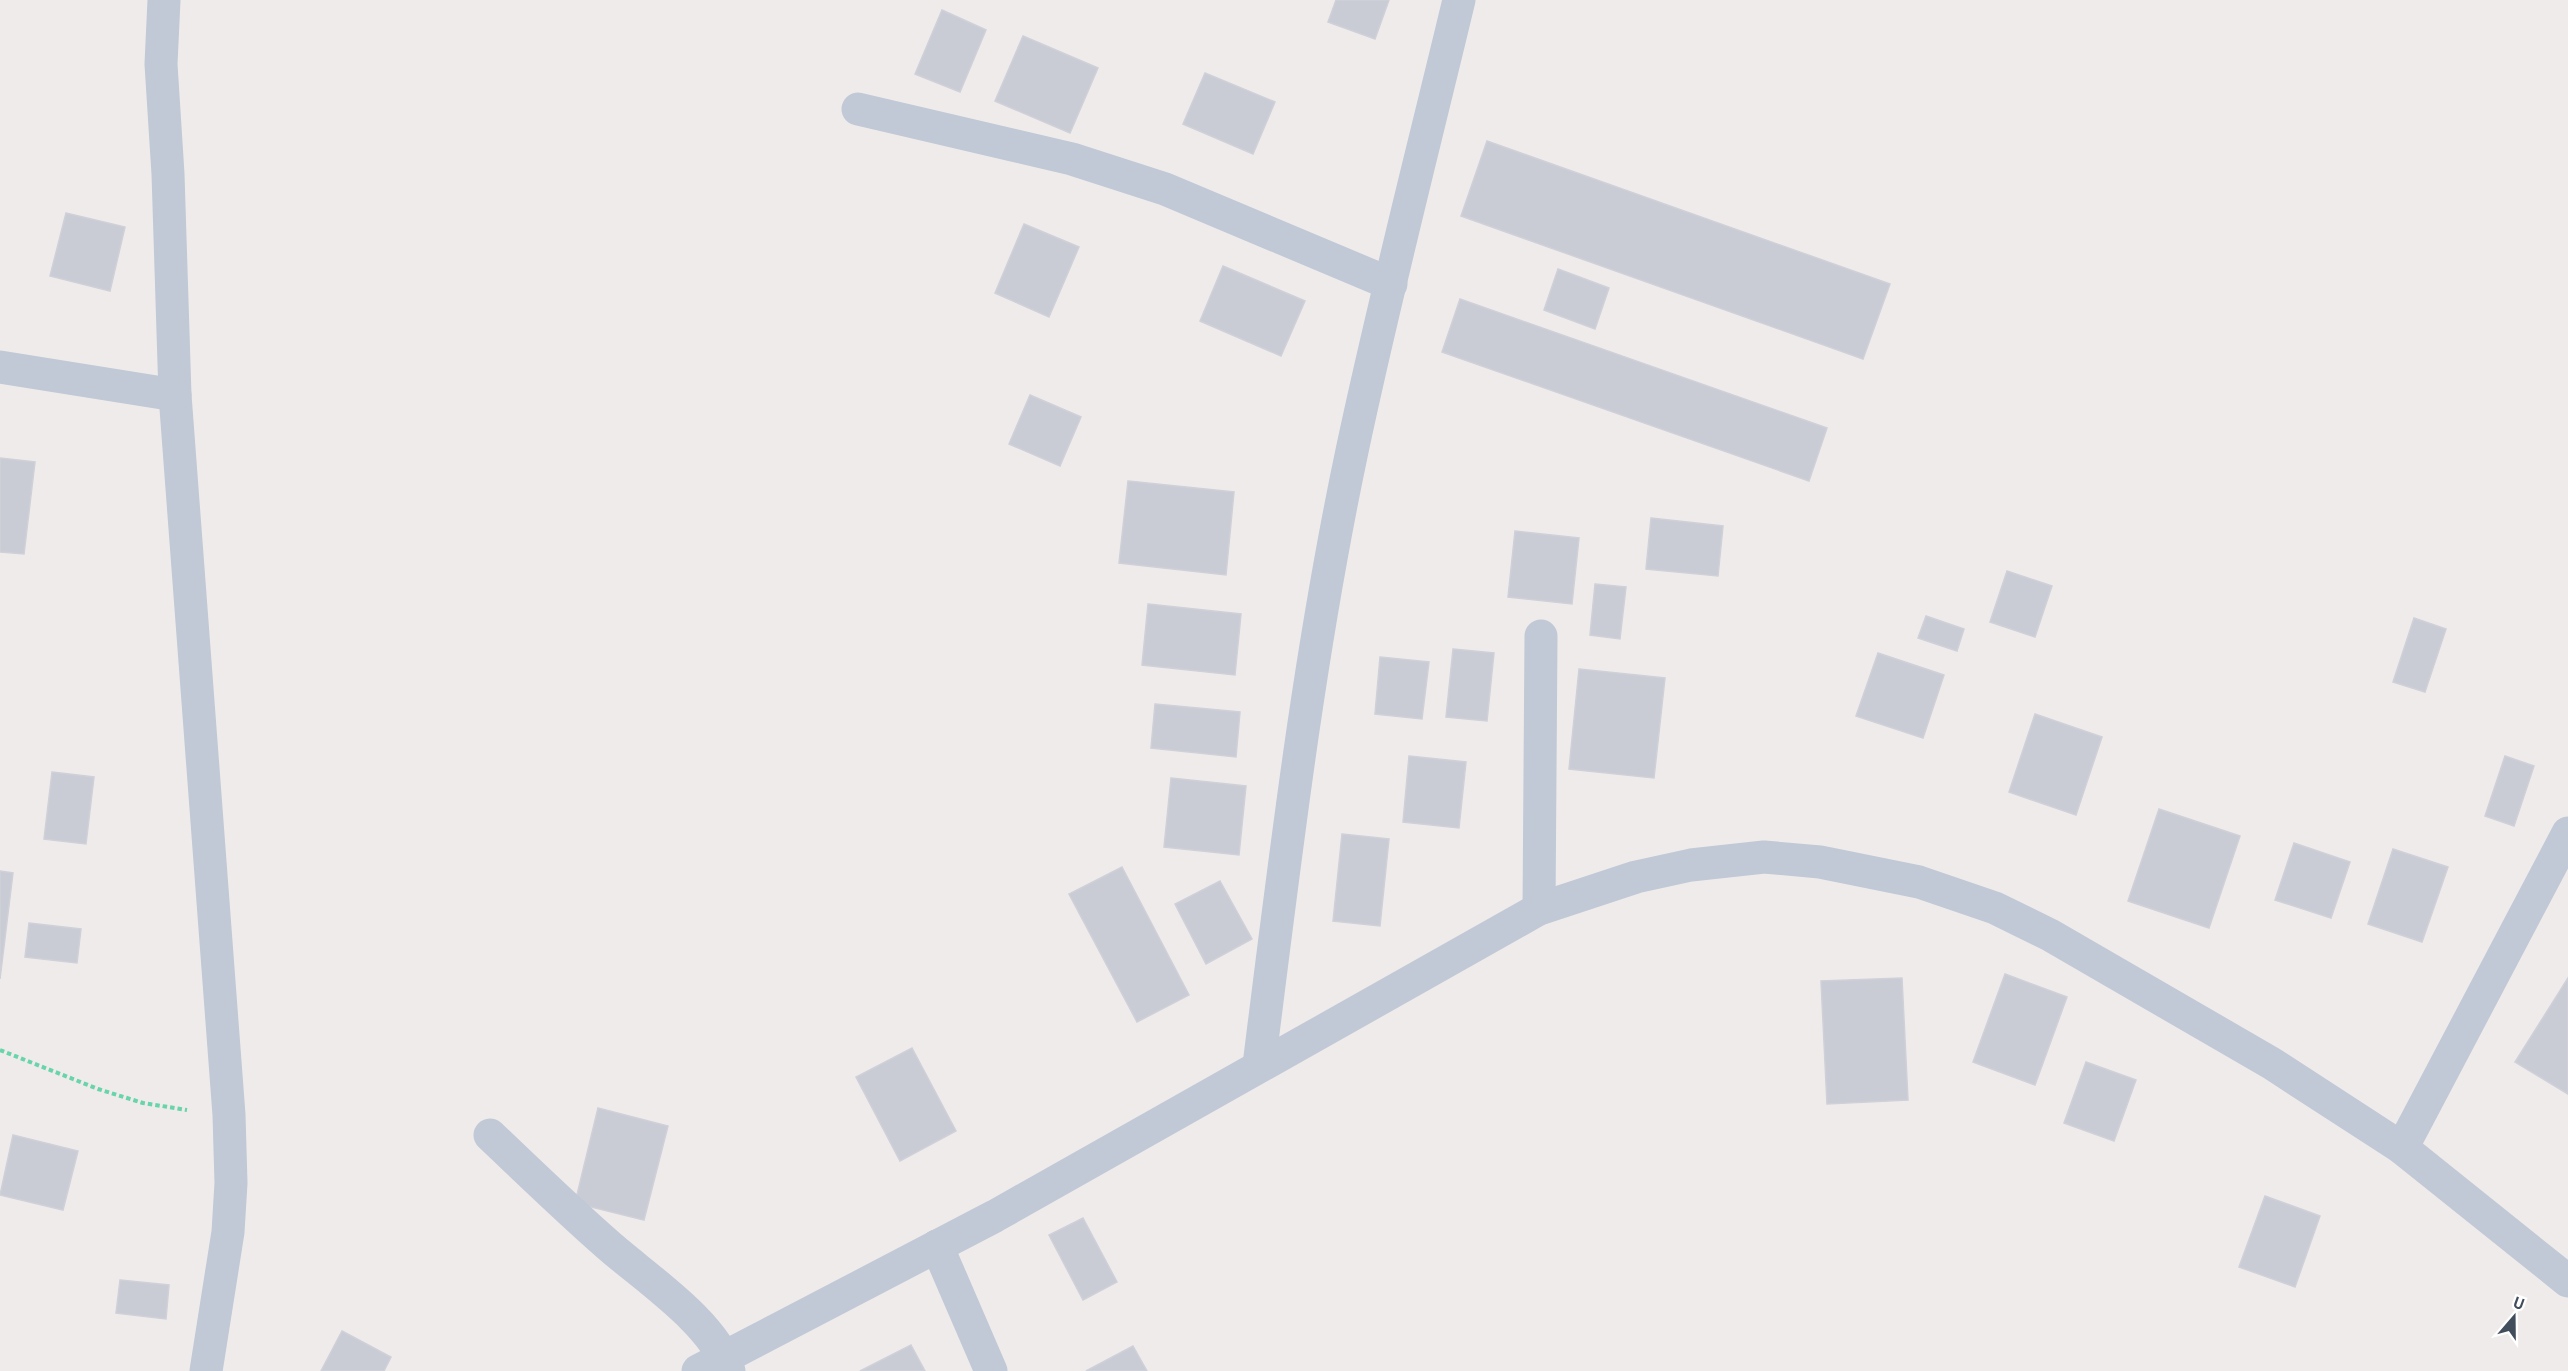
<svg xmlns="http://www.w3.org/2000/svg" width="2568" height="1371" viewBox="0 0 2568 1371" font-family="'PT Sans',sans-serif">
  <rect width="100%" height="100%" fill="#efebeb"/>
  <g fill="#c9ccd4" stroke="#cfd0d8" stroke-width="1.5">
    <path d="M 1336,0 L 1389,0 L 1375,39 L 1328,22 Z"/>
    <path d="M 942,10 L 986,30 L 960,92 L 915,74 Z"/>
    <path d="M 1023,36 L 1098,68 L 1070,133 L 995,101 Z"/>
    <path d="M 1205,73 L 1275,102 L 1253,154 L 1183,124 Z"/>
    <path d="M 1487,141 L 1890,284 L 1863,359 L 1461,216 Z"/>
    <path d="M 66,213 L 125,227 L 110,291 L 50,276 Z"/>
    <path d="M 1024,224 L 1079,247 L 1049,317 L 995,293 Z"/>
    <path d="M 1223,266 L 1305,301 L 1281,356 L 1200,321 Z"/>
    <path d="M 1558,269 L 1609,288 L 1595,329 L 1544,310 Z"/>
    <path d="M 1460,299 L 1827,428 L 1809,481 L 1442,352 Z"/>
    <path d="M 1030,395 L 1081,417 L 1060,466 L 1009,444 Z"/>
    <path d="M 0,458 L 35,462 L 24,554 L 0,552 Z"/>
    <path d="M 1128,481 L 1234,492 L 1226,575 L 1119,563 Z"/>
    <path d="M 1651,518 L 1723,526 L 1718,576 L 1646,569 Z"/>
    <path d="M 1515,531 L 1579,538 L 1572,604 L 1508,597 Z"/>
    <path d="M 2007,571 L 2052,586 L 2035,637 L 1990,622 Z"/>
    <path d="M 1595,584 L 1626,587 L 1620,639 L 1590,635 Z"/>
    <path d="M 1148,604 L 1241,614 L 1235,675 L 1142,665 Z"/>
    <path d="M 1926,616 L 1964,629 L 1957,651 L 1918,638 Z"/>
    <path d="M 2414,618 L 2446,629 L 2425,692 L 2393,682 Z"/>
    <path d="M 1453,649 L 1494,653 L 1487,721 L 1446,717 Z"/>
    <path d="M 1878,653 L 1944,675 L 1923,738 L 1856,716 Z"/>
    <path d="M 1380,657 L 1429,662 L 1422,719 L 1375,714 Z"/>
    <path d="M 1579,669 L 1665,678 L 1654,778 L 1569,769 Z"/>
    <path d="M 1155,704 L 1240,712 L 1236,757 L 1151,748 Z"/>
    <path d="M 2035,714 L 2102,737 L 2076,815 L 2009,792 Z"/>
    <path d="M 1409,756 L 1466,762 L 1459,828 L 1403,822 Z"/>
    <path d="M 2505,756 L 2534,766 L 2514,826 L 2485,816 Z"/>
    <path d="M 52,772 L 94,777 L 86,844 L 44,839 Z"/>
    <path d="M 1171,778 L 1246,786 L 1239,855 L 1164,847 Z"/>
    <path d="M 2159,809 L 2240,836 L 2209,928 L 2128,901 Z"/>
    <path d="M 1342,834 L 1389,839 L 1380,926 L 1333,921 Z"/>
    <path d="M 2294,843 L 2350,862 L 2331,918 L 2275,900 Z"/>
    <path d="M 2393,849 L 2448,867 L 2422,942 L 2368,924 Z"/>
    <path d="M 1122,867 L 1189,995 L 1137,1022 L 1069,894 Z"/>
    <path d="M 0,871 L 13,873 L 0,979 Z"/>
    <path d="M 1220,881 L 1252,939 L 1206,964 L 1175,904 Z"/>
    <path d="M 29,923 L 81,929 L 77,963 L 25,957 Z"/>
    <path d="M 2005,974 L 2067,997 L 2035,1085 L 1973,1062 Z"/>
    <path d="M 1902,978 L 1908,1100 L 1827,1104 L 1821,981 Z"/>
    <path d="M 2568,978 L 2568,1094 L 2515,1062 Z"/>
    <path d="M 912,1048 L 956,1131 L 900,1161 L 856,1077 Z"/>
    <path d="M 2086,1062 L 2136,1080 L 2114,1141 L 2064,1123 Z"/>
    <path d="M 598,1108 L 668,1126 L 644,1220 L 575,1203 Z"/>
    <path d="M 13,1135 L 78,1151 L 63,1210 L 0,1195 Z"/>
    <path d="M 2265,1196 L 2320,1216 L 2295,1287 L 2239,1267 Z"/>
    <path d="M 1083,1218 L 1117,1282 L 1083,1300 L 1049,1235 Z"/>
    <path d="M 120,1280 L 169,1285 L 166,1319 L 116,1313 Z"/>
    <path d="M 342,1331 L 391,1357 L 384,1371 L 321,1371 Z"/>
    <path d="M 911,1345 L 925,1371 L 860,1371 Z"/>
    <path d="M 1133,1346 L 1147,1371 L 1086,1371 Z"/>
  </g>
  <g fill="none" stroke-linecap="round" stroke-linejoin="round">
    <path stroke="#67d4aa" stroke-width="4" stroke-dasharray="4.5 3" stroke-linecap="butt" d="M 0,1050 L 98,1089 L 143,1103 L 187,1110"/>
    <g stroke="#c0c9d5" stroke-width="33">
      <path d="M 164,0 L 161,64 L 168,174 L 175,395 L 229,1115 L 231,1183 L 228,1232 L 206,1371"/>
      <path d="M 858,109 L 1072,159 L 1165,189 L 1391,284"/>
      <path d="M 0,367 L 175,395"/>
      <path d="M 1539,909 L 1541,636"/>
      <path d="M 1259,1065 C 1285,859 1309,654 1352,451 C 1384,300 1423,150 1459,0"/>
      <path d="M 490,1135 C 529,1172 567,1209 607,1244 C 644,1277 715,1323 729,1371"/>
      <path d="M 2402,1148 L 2568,1281"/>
      <path d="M 937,1246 L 991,1371"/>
      <path d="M 698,1371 L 995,1216 L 1539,909 L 1636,877 L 1691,865 L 1764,857 L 1820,862 L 1919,882 L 1995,908 L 2050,935 L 2271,1063 L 2402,1148 L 2568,833"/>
    </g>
  </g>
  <g transform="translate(2514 1317) rotate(20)" stroke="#ffffff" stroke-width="4.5" paint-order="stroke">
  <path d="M0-4.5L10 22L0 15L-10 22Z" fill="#424d5b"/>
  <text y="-9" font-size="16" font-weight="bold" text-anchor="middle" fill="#424d5b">U</text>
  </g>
</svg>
